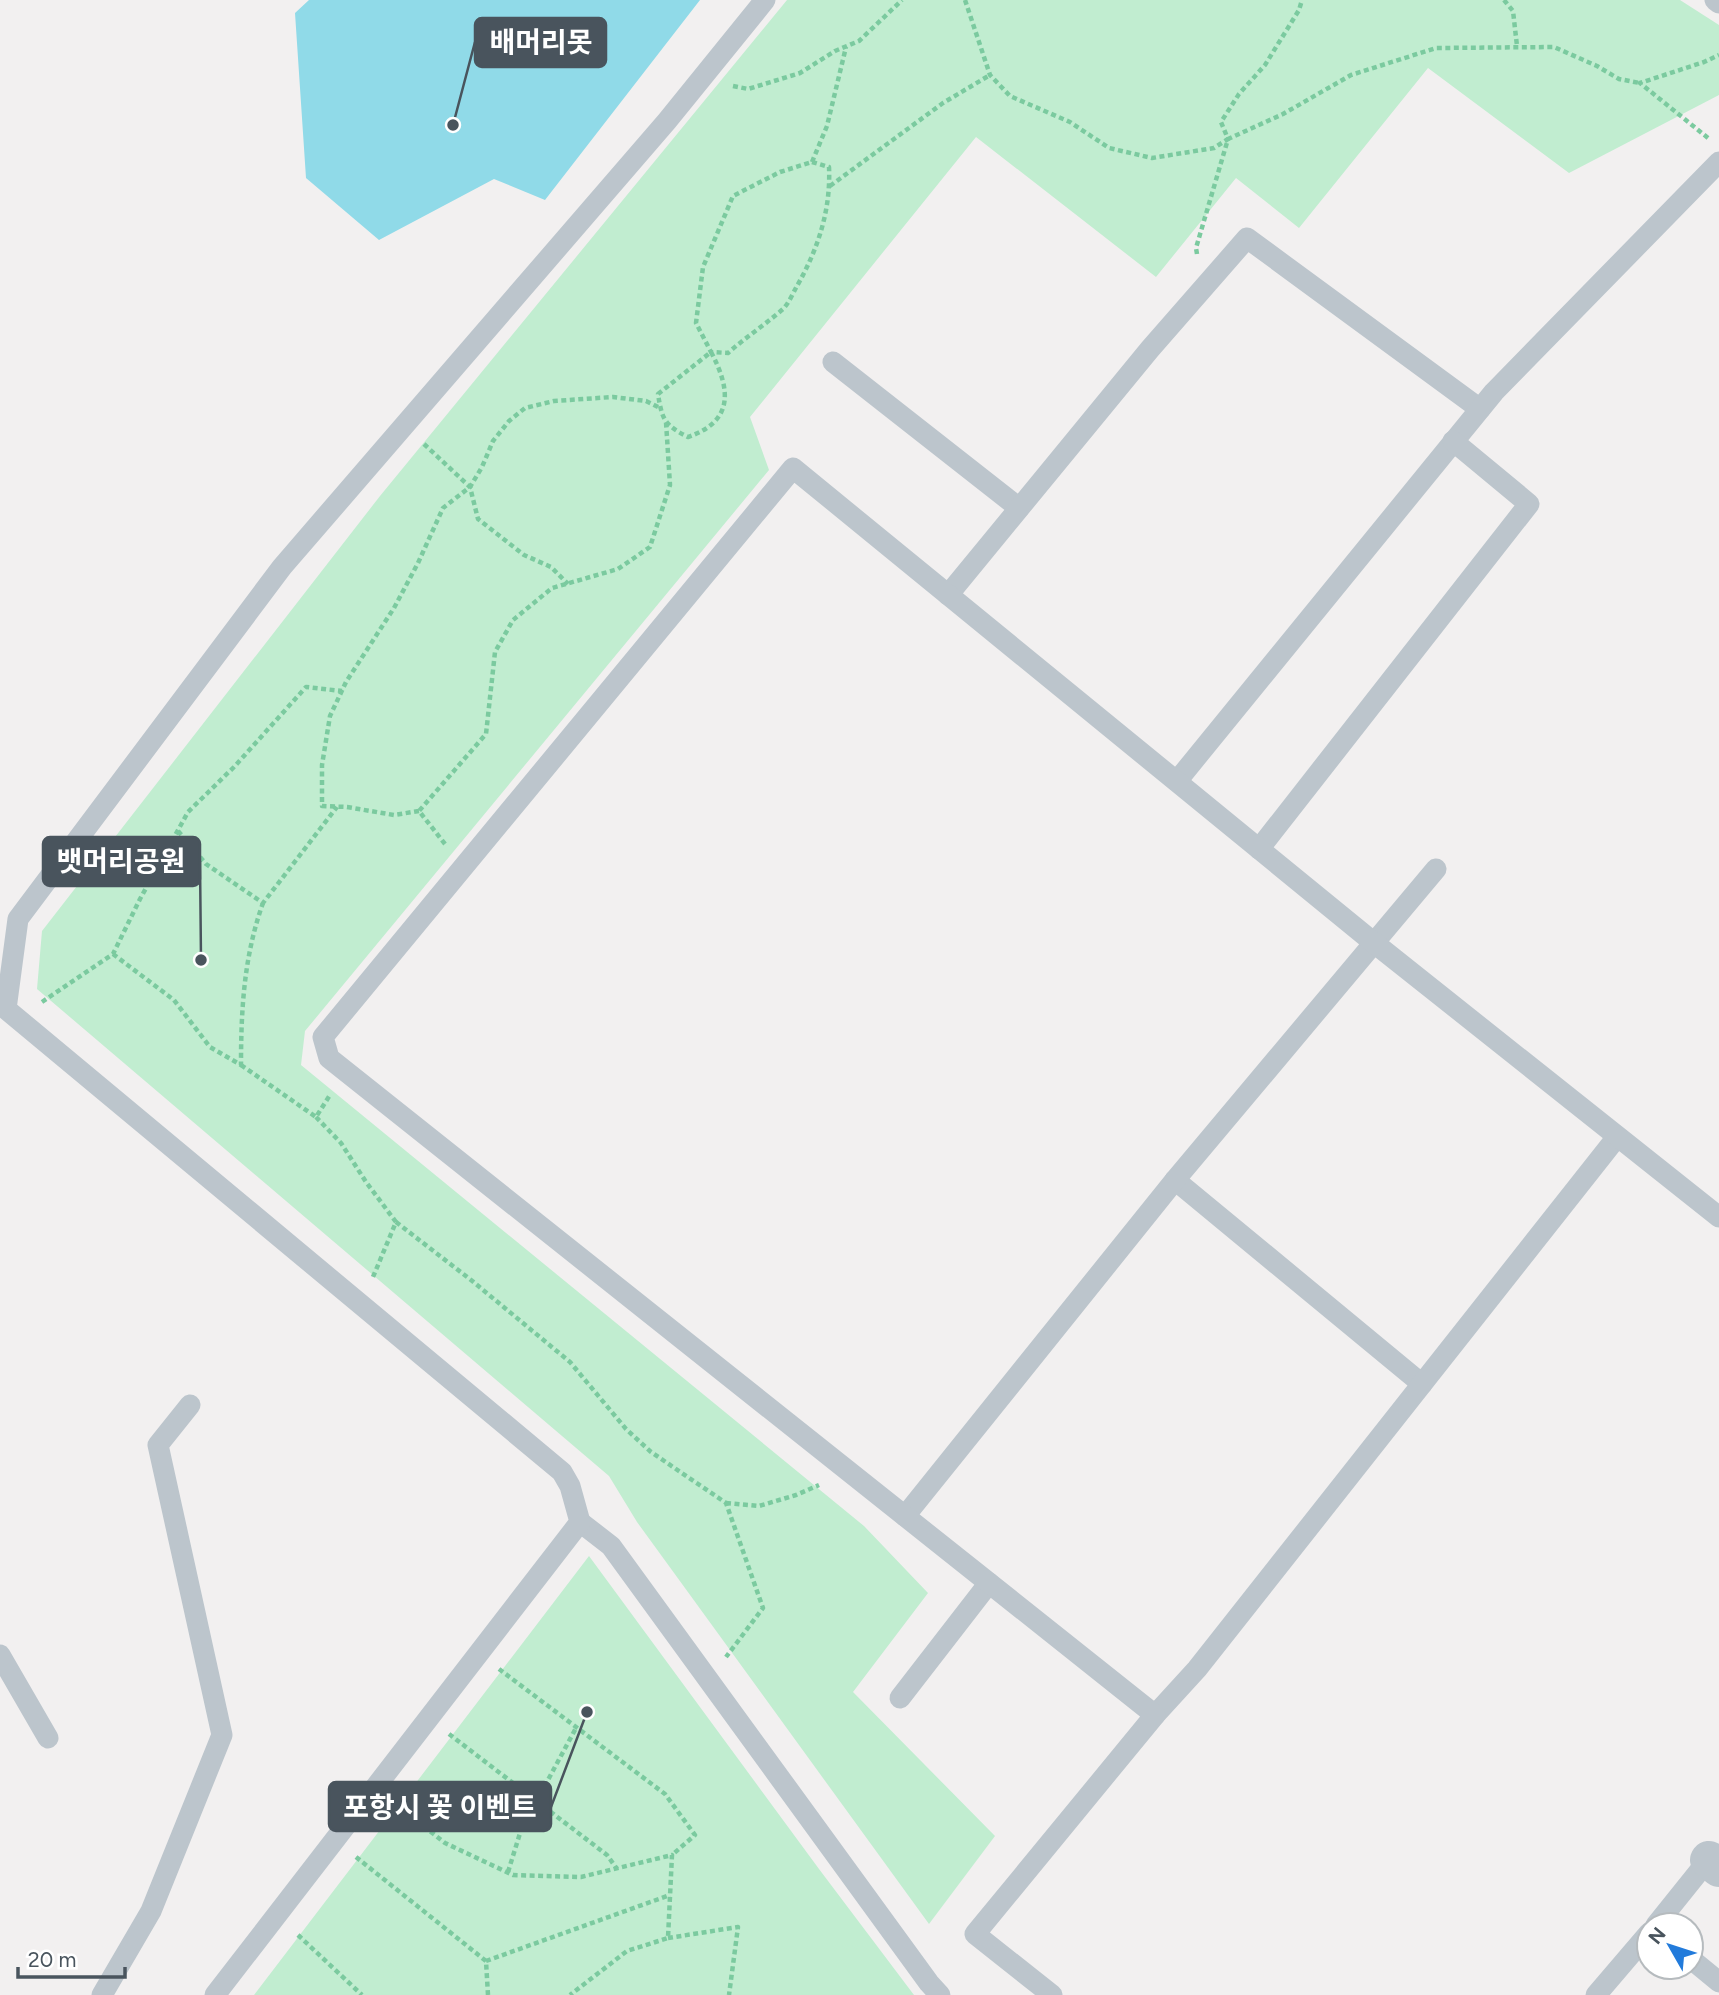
<svg xmlns="http://www.w3.org/2000/svg" width="1719" height="1995" viewBox="0 0 1719 1995" font-family="Figtree,'Noto Sans KR',sans-serif">
  <rect width="100%" height="100%" fill="#f2f0f0"/>
  <g fill="#c1edd0">
    <path d="M 787,0 L 1680,0 L 1719,25 L 1719,95 L 1569,173 L 1428,68 L 1299,228 L 1236,178 L 1156,277 L 976,137 L 750,417 L 769,470 L 305,1031 L 301,1065 L 864,1526 L 928,1593 L 853,1692 L 995,1836 L 929,1924 L 637,1522 L 609,1476 L 37,989 L 42,931 L 380,496 Z"/>
    <path d="M 589,1556 L 819,1869 L 914,1995 L 254,1995 Z"/>
  </g>
  <path fill="#90dae8" d="M 309,0 L 700,0 L 545,200 L 494,179 L 379,240 L 306,178 L 295,13 Z"/>
  <g fill="none" stroke-linecap="round" stroke-linejoin="round">
    <g stroke="#7bca9f" stroke-width="4.5" stroke-dasharray="5 3.5" stroke-linecap="butt">
      <path d="M 965,0 L 990,75 L 1010,96 L 1070,122 L 1109,148 L 1152,158 L 1214,148 L 1228,139 L 1221,122 L 1239,94 L 1265,65 L 1299,10 L 1302,0"/>
      <path d="M 1504,0 L 1513,11 L 1517,46"/>
      <path d="M 733,86 L 748,89 L 800,73 L 835,51 L 859,41 L 902,0"/>
      <path d="M 1708,138 L 1640,83 L 1704,62 L 1719,55"/>
      <path d="M 812,162 L 829,167 C 831,210 818,249 797,286 C 793,293 789,303 783,309 C 766,324 746,337 728,353 L 711,352 L 696,323 L 703,267 L 733,196 L 780,172 Z"/>
      <path d="M 812,162 L 827,126 L 846,47"/>
      <path d="M 830,186 L 943,103 L 990,75"/>
      <path d="M 1197,254 L 1196,248 L 1228,139 L 1283,114 L 1351,75 L 1436,48 L 1554,47 L 1597,66 L 1619,79 L 1640,83"/>
      <path d="M 711,352 C 731,390 734,421 688,437 C 664,425 662,419 658,394 Z"/>
      <path d="M 424,444 L 470,487 L 478,519 L 524,555 L 551,567 L 568,584"/>
      <path d="M 419,811 L 394,815 L 347,807 L 322,806 L 322,765 L 330,716 L 346,682 L 394,608 L 418,563 L 443,508 L 470,487 L 482,467 L 493,441 L 509,421 L 525,408 L 554,401 L 613,397 L 646,401 L 660,408"/>
      <path d="M 178,831 L 206,864 L 263,903 L 337,807"/>
      <path d="M 445,844 L 419,811 L 486,734 L 495,652 L 513,620 L 552,588 L 618,569 L 650,547 L 670,485 L 666,422"/>
      <path d="M 113,954 L 174,1000 L 210,1047 L 241,1065 C 241,1009 244,956 263,903"/>
      <path d="M 42,1002 L 113,954 L 140,899 L 188,812 L 234,767 L 306,687 L 342,691"/>
      <path d="M 241,1065 L 316,1117 L 330,1095"/>
      <path d="M 316,1117 L 341,1143 L 366,1182 L 396,1222 L 373,1277"/>
      <path d="M 396,1222 L 471,1280 L 570,1362 L 626,1429 L 651,1452 L 726,1503 L 763,1608 L 726,1657"/>
      <path d="M 726,1503 L 759,1506 L 796,1495 L 819,1485"/>
      <path d="M 499,1669 L 665,1794 L 695,1835 L 672,1855"/>
      <path d="M 449,1734 L 607,1855 L 617,1869"/>
      <path d="M 397,1805 L 445,1843 L 513,1875 L 581,1877 L 672,1855 L 668,1938 L 627,1951 L 570,1995"/>
      <path d="M 356,1857 L 486,1961"/>
      <path d="M 508,1872 L 521,1830 L 576,1728"/>
      <path d="M 298,1935 L 362,1995"/>
      <path d="M 668,1938 L 738,1927 L 729,1995"/>
      <path d="M 488,1995 L 486,1961 L 670,1895"/>
    </g>
    <g stroke="#bcc5cc" stroke-width="21">
      <path d="M 1715,0 L 1719,3"/>
      <path d="M 833,362 L 1019,508"/>
      <path d="M 948,595 L 1150,349 L 1247,238 L 1480,409"/>
      <path d="M 1177,781 L 1494,392 L 1719,162"/>
      <path d="M 1259,849 L 1529,504 L 1453,441"/>
      <path d="M 1175,1180 L 1422,1384"/>
      <path d="M 905,1516 L 1175,1180 L 1436,869"/>
      <path d="M 580,1522 L 611,1546 L 929,1983 L 940,1995"/>
      <path d="M 0,1655 L 48,1738"/>
      <path d="M 900,1698 L 989,1583"/>
      <path d="M 1155,1715 L 1197,1669 L 1617,1137"/>
      <path d="M 1656,1925 L 1713,1854"/>
      <path d="M 1691,1959 L 1719,1982"/>
      <path d="M 102,1995 L 151,1911 L 222,1735 L 158,1445 L 190,1405"/>
      <path d="M 215,1995 L 580,1522 L 570,1486 L 562,1472 L 6,1009 L 18,919 L 282,567 L 667,121 L 765,0"/>
      <path d="M 1052,1995 L 975,1934 L 1155,1715 L 329,1058 L 323,1037 L 793,468 L 1373,942 L 1719,1217"/>
      <path d="M 1596,1995 L 1649,1933"/>
    </g>
    <path stroke="#bcc5cc" stroke-width="38" d="M 1709,1860 L 1719,1868"/>
  </g>
  <path fill="none" stroke="#49545d" stroke-width="2.5" d="M453 125L475 42M201 960L200 861M587 1712L551 1807"/>
  <g fill="#49545d" stroke="#fff" stroke-width="2.5">
    <circle cx="453" cy="125" r="7"/>
    <circle cx="201" cy="960" r="7"/>
    <circle cx="587" cy="1712" r="7"/>
  </g>
  <g fill="#49545d" stroke="#49545d" stroke-width="2.5">
    <rect x="475" y="18" width="131" height="49" rx="7"/>
    <rect x="43" y="837" width="157" height="49" rx="7"/>
    <rect x="329" y="1782" width="222" height="49" rx="7"/>
  </g>
  <g font-size="28" text-anchor="middle" font-weight="bold" fill="#fff">
    <text x="541" y="52">배머리못</text>
    <text x="121" y="871">뱃머리공원</text>
    <text x="440" y="1817">포항시 꽃 이벤트</text>
  </g>
  <g transform="translate(1670 1946) rotate(309)"><circle r="33" fill="#ffffff" stroke="#b6bbbe" stroke-width="2"/>
  <path d="M0-5L12 26L0 18L-12 26Z" fill="#227bdb"/>
  <text y="-10" font-size="19" font-weight="bold" text-anchor="middle" fill="#49545d">N</text>
  </g>
  <path d="M18 1967v10h107v-10" fill="none" stroke="#49545d" stroke-width="3.5"/>
  <text x="28" y="1967" font-size="21" fill="#49545d" stroke="#ffffff" stroke-width="5" paint-order="stroke">20 m</text>
</svg>
